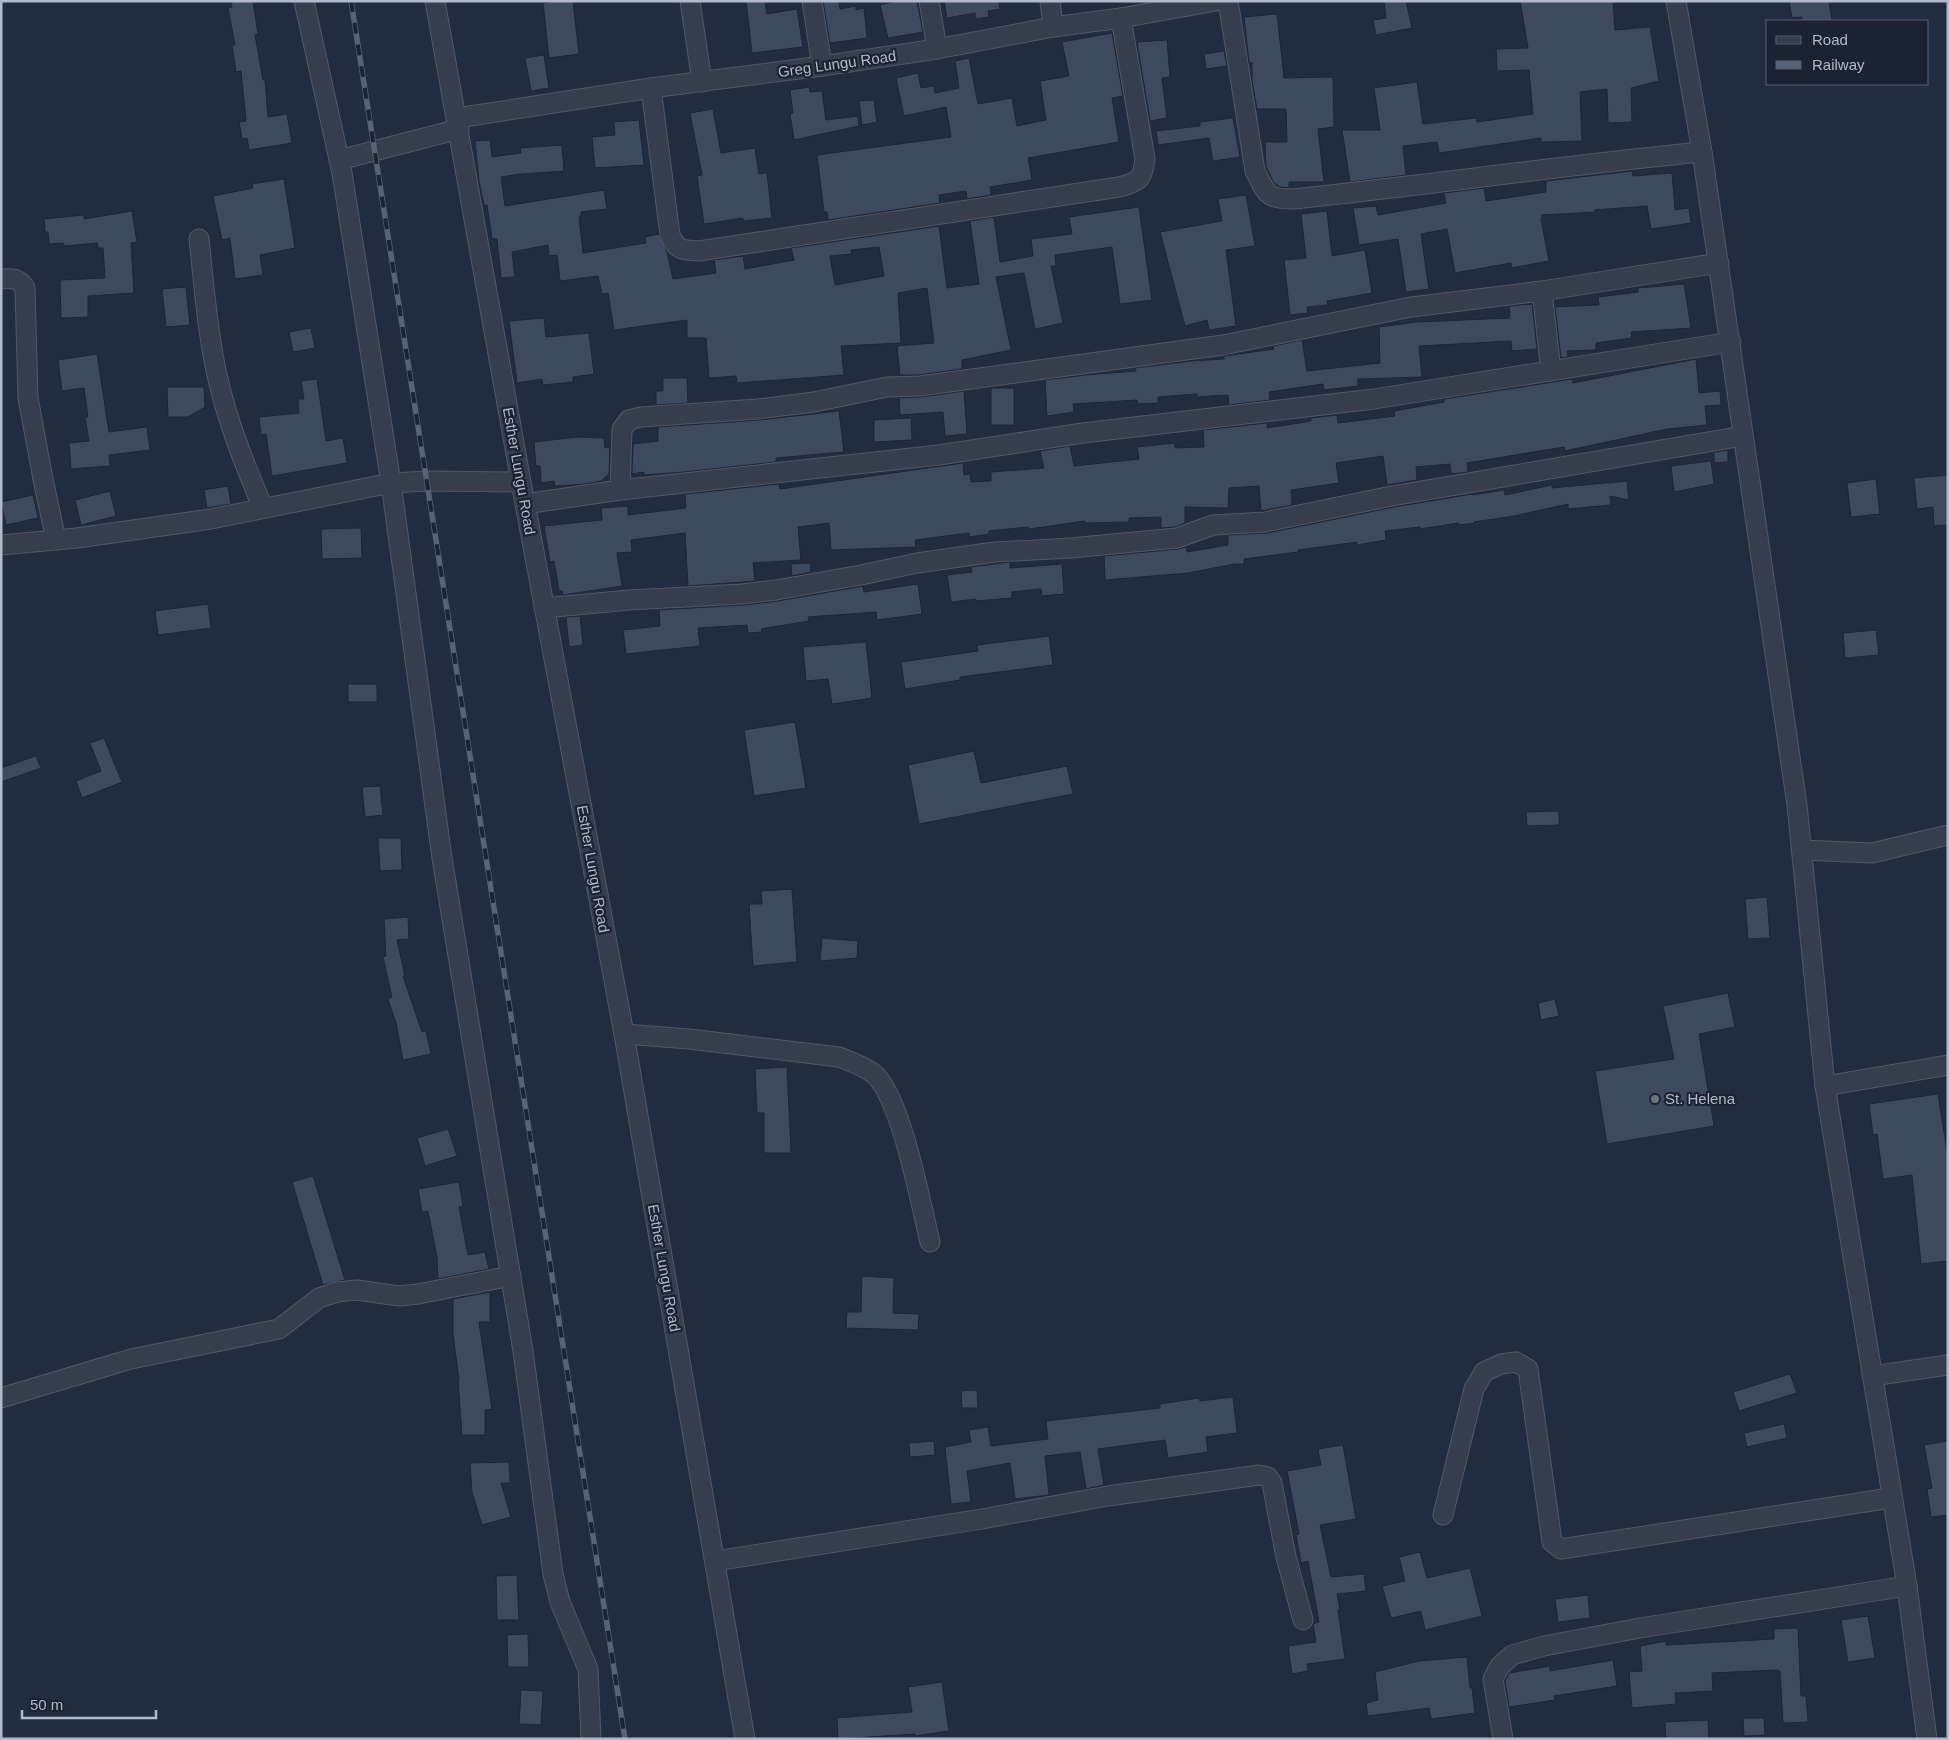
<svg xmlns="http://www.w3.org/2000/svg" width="1949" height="1740" viewBox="0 0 1949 1740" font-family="Arial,sans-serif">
  <rect width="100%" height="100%" fill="#212c3e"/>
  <g fill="#3d4a5e" stroke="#1d2535" fill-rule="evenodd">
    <path d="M 231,1 L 253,1 L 258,34 L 255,35 L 263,80 L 265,80 L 268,117 L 287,114 L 292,143 L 249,150 L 247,138 L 242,139 L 239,122 L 246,121 L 241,71 L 236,72 L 232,45 L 235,45 L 228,8 L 232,7 Z"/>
    <path d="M 558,1 L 573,1 L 579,54 L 549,58 L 543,3 Z"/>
    <path d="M 746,1 L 765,1 L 767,14 L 797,9 L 803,47 L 752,53 Z"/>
    <path d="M 823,1 L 839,1 L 840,9 L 856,6 L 856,10 L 864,8 L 867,38 L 830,43 Z"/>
    <path d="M 898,1 L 917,1 L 923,32 L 888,38 L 880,5 Z"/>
    <path d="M 944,1 L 999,1 L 1000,9 L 988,11 L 989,17 L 976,19 L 975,13 L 947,18 Z"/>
    <path d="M 1384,1 L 1406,1 L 1412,28 L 1376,35 L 1373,20 L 1386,18 Z"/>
    <path d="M 1520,1 L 1613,1 L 1615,30 L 1650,27 L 1659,81 L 1631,88 L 1632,122 L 1608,123 L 1607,89 L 1580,92 L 1582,141 L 1541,142 L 1541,138 L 1439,153 L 1437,142 L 1403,146 L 1406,175 L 1350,182 L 1342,130 L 1380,130 L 1374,88 L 1417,82 L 1423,124 L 1476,118 L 1477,122 L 1533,114 L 1529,70 L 1497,71 L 1496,49 L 1528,48 Z"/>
    <path d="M 1789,1 L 1829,1 L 1832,21 L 1802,21 L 1802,17 L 1792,18 Z"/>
    <path d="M 1277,14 L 1284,78 L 1333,77 L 1334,127 L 1318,129 L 1324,182 L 1289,182 L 1289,188 L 1280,187 L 1274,183 L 1266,167 L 1265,142 L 1287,142 L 1286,109 L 1257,109 L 1252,81 L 1252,63 L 1249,62 L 1244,17 Z"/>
    <path d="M 1112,33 L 1123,96 L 1112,98 L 1119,142 L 1028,158 L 1032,180 L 990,187 L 991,195 L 967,199 L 966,191 L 939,195 L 940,203 L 828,220 L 827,212 L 824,212 L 817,155 L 951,137 L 946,107 L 904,116 L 896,78 L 918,73 L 921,88 L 934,86 L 935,93 L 959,88 L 955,61 L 969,58 L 978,104 L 1012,98 L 1017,126 L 1046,120 L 1040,81 L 1069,76 L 1062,42 Z"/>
    <path d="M 1167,40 L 1170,77 L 1162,78 L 1167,118 L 1150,121 L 1137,42 Z"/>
    <path d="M 1224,51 L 1227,66 L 1206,69 L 1204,54 Z"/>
    <path d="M 544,55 L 549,88 L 531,91 L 525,58 Z"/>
    <path d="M 809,87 L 810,92 L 822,91 L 826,120 L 858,116 L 859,126 L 794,140 L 790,114 L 793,113 L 790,90 Z"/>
    <path d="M 874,100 L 877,122 L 862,125 L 859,101 Z"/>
    <path d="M 713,109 L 721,153 L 755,148 L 759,174 L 767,173 L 772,218 L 743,221 L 743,218 L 704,224 L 697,176 L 702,175 L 690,113 Z"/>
    <path d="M 1233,118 L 1240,157 L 1213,161 L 1209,138 L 1158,145 L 1156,131 L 1200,126 L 1200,122 Z"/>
    <path d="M 639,120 L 644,165 L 595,168 L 592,137 L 615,135 L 614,122 Z"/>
    <path d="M 490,140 L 492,157 L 521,153 L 520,148 L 562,145 L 564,171 L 520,174 L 501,177 L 505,206 L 604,190 L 607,209 L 581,212 L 581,217 L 579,217 L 583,253 L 646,243 L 645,237 L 659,234 L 667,252 L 673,279 L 716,273 L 714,260 L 743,256 L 745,269 L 794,260 L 791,248 L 939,226 L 947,288 L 979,284 L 970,221 L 994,217 L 1000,262 L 1033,256 L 1031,239 L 1072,234 L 1069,217 L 1139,207 L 1152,300 L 1120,304 L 1112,247 L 1055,255 L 1056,266 L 1051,266 L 1063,323 L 1035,329 L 1024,273 L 996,277 L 1011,350 L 962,360 L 962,369 L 919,375 L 900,375 L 897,346 L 934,343 L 927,288 L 898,293 L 901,343 L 841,346 L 844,375 L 737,383 L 736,376 L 709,378 L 706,338 L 687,338 L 687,320 L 614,330 L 608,293 L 602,294 L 598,276 L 560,281 L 557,255 L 549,256 L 548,245 L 512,252 L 515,277 L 501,278 L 497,239 L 492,239 L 487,205 L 484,205 L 479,181 L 475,141 ZM 879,247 L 884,276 L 835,285 L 830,256 L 852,254 L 851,250 Z"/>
    <path d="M 1632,171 L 1633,176 L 1672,173 L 1675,210 L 1689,208 L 1691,223 L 1651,229 L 1647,206 L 1595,210 L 1595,212 L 1542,215 L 1542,219 L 1541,219 L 1549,261 L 1512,268 L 1511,263 L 1455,273 L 1447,229 L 1421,234 L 1429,289 L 1406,292 L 1398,239 L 1359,245 L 1353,208 L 1376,206 L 1378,215 L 1446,203 L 1444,193 L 1484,188 L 1486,201 L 1546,192 L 1546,181 Z"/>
    <path d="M 284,179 L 295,248 L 260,255 L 263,275 L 235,279 L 230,238 L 222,240 L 213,196 L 253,188 L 252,184 Z"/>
    <path d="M 1246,195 L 1255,246 L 1226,250 L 1236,326 L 1209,330 L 1207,320 L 1185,326 L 1160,232 L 1222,221 L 1218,199 Z"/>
    <path d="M 132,211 L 137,242 L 131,243 L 134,293 L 88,296 L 88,317 L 61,318 L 60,280 L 105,278 L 103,248 L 98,248 L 97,243 L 64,246 L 63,243 L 49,244 L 48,232 L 45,232 L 44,219 L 84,215 L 84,219 Z"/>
    <path d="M 1327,211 L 1332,256 L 1365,250 L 1372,293 L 1327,301 L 1328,305 L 1307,307 L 1308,313 L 1290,315 L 1284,260 L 1306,258 L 1301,214 Z"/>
    <path d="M 1684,284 L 1691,328 L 1631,332 L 1632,338 L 1596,343 L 1596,350 L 1567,351 L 1568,357 L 1561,358 L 1555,307 L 1599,305 L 1598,297 L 1638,292 L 1638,288 Z"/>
    <path d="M 186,287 L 190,325 L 166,327 L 162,289 Z"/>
    <path d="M 1532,304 L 1537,349 L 1512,351 L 1511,341 L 1419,346 L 1422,377 L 1358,379 L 1358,386 L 1324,390 L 1323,384 L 1269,392 L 1270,400 L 1229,405 L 1228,395 L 1197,397 L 1197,394 L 1158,397 L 1158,403 L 1138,404 L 1137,400 L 1073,404 L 1074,412 L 1047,416 L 1045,380 L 1086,375 L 1136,371 L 1135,368 L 1192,361 L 1224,359 L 1224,356 L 1274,349 L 1273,346 L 1302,340 L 1307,371 L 1380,363 L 1379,327 L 1417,322 L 1510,318 L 1509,306 Z"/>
    <path d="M 544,318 L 546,337 L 589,333 L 594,374 L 573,377 L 573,382 L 543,385 L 542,379 L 517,383 L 509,321 Z"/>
    <path d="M 311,328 L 315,348 L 293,352 L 289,332 Z"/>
    <path d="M 97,354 L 109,432 L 147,427 L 150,450 L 109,455 L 110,466 L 71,469 L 69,443 L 89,441 L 85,417 L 88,417 L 84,388 L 62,391 L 58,360 Z"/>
    <path d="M 1696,359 L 1699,393 L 1720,391 L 1721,405 L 1705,406 L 1707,425 L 1667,429 L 1565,451 L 1564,447 L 1467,463 L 1468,472 L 1451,474 L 1450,464 L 1416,467 L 1417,480 L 1387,485 L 1383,456 L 1336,463 L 1339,483 L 1291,490 L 1292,505 L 1261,511 L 1259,486 L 1229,488 L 1228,508 L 1185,507 L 1185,523 L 1175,527 L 1161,528 L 1161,517 L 1129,518 L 1129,522 L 1085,523 L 1085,521 L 1029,529 L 1028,527 L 989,531 L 989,534 L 969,537 L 969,533 L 915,540 L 916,547 L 831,550 L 829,523 L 798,527 L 801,560 L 753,563 L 755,581 L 688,586 L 685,533 L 631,540 L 632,552 L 617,553 L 622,586 L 563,595 L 562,591 L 559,591 L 554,561 L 550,562 L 544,526 L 602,520 L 601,508 L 628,506 L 628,515 L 686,508 L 685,494 L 779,484 L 780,489 L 963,463 L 964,475 L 970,474 L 971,482 L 991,481 L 991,472 L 1044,468 L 1040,451 L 1070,446 L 1074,466 L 1139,459 L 1137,447 L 1175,443 L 1175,448 L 1204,447 L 1203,430 L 1267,423 L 1267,428 L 1311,421 L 1311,418 L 1337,415 L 1338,423 L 1395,416 L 1394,411 L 1444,402 L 1444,399 L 1572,379 L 1573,383 Z"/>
    <path d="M 663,378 L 687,378 L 688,403 L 656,405 L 656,391 L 663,391 Z"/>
    <path d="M 317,379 L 326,441 L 343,438 L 347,463 L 272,476 L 266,434 L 261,435 L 259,417 L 299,413 L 298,399 L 304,399 L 301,381 Z"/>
    <path d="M 167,387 L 204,387 L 205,407 L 188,417 L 168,417 Z"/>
    <rect x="991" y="388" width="23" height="37"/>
    <path d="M 964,391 L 967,434 L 945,436 L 943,412 L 900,415 L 899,398 L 921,397 Z"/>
    <path d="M 839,411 L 844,452 L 776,458 L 776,462 L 684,472 L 644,475 L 644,472 L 632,474 L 633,444 L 658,441 L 658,427 L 759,420 Z"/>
    <path d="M 911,418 L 912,440 L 874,442 L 874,420 Z"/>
    <path d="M 577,437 L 604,438 L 605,448 L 610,447 L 609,474 L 601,481 L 585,484 L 555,486 L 554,481 L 541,483 L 540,466 L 536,466 L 534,442 Z"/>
    <path d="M 1728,450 L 1728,462 L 1714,463 L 1714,452 Z"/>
    <path d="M 1711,461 L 1714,484 L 1674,492 L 1671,466 Z"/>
    <path d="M 1948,475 L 1948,525 L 1934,526 L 1933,507 L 1917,509 L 1914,478 Z"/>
    <path d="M 1876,479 L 1880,514 L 1851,517 L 1847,483 Z"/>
    <path d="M 1627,481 L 1629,500 L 1610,496 L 1611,505 L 1568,509 L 1568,504 L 1514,516 L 1474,522 L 1475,523 L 1459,525 L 1458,523 L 1420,529 L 1420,527 L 1385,531 L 1386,540 L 1357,545 L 1357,542 L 1298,550 L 1298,552 L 1244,559 L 1244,564 L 1234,564 L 1188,573 L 1105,580 L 1104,556 L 1178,549 L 1186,547 L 1187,552 L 1228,545 L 1228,535 L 1267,533 L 1394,507 L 1472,494 L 1473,495 L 1504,490 L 1505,495 L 1552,485 L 1552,488 Z"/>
    <path d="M 228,486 L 231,504 L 207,508 L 204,490 Z"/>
    <path d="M 110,491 L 116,516 L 81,525 L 75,500 Z"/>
    <path d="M 33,495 L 38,518 L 6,525 L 1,502 Z"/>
    <path d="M 361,528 L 362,558 L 322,559 L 321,529 Z"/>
    <path d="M 1010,562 L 1010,568 L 1062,564 L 1064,594 L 1042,596 L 1041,589 L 1012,592 L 1012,598 L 976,601 L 976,599 L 951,602 L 947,575 L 972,572 L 971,567 Z"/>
    <path d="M 810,563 L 811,572 L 792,576 L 791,564 Z"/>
    <path d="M 918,584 L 922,614 L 877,620 L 876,612 L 808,617 L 809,621 L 761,629 L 762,632 L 748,633 L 747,625 L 698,628 L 700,646 L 626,654 L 623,630 L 660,626 L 659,610 L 743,605 L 778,601 L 863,586 L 864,592 Z"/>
    <path d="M 208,604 L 211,628 L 158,635 L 155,611 Z"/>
    <path d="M 580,616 L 583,645 L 569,647 L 566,617 Z"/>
    <path d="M 1876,630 L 1879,655 L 1845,658 L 1843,633 Z"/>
    <path d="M 1049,636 L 1053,665 L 960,677 L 960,680 L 905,689 L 901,662 L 978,651 L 977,645 Z"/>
    <path d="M 866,642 L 872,698 L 832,704 L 828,679 L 806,681 L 803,647 Z"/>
    <rect x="348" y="684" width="29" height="18"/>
    <path d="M 795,722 L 806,788 L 754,796 L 744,730 Z"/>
    <path d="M 104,738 L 122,782 L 82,798 L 76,781 L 101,771 L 90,743 Z"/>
    <path d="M 974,751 L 981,783 L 1067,766 L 1073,794 L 919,824 L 908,765 Z"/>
    <path d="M 36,756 L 41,768 L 1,782 L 1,768 Z"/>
    <path d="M 380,786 L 383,815 L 365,817 L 362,787 Z"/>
    <path d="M 1559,811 L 1559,825 L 1527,826 L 1526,812 Z"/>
    <path d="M 378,838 L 401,838 L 402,870 L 380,871 Z"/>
    <path d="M 792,889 L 797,962 L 753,966 L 749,904 L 762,904 L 761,891 Z"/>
    <path d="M 1767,897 L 1770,938 L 1748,939 L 1745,899 Z"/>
    <path d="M 408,917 L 409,939 L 397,940 L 405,976 L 403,976 L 422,1032 L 426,1031 L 431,1054 L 403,1060 L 396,1023 L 388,999 L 392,997 L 383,957 L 386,956 L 384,919 Z"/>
    <path d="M 822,938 L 858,941 L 857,958 L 820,961 Z"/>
    <path d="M 1728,993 L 1735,1027 L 1699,1034 L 1714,1126 L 1607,1144 L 1595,1071 L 1674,1059 L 1663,1006 Z"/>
    <path d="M 1555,999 L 1559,1016 L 1541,1020 L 1538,1003 Z"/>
    <path d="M 787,1067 L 791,1153 L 764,1153 L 764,1113 L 757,1113 L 755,1069 Z"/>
    <path d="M 1938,1094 L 1948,1157 L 1948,1261 L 1921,1264 L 1912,1175 L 1883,1179 L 1877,1134 L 1873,1135 L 1869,1104 Z"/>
    <path d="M 448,1129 L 457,1156 L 425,1166 L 417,1138 Z"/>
    <path d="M 313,1176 L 345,1280 L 323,1285 L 292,1182 Z"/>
    <path d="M 459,1182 L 463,1206 L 459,1207 L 468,1255 L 485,1252 L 489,1269 L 438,1279 L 437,1257 L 428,1211 L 422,1212 L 418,1189 Z"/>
    <path d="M 862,1276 L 894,1278 L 893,1313 L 919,1314 L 918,1330 L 846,1328 L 847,1312 L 861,1312 Z"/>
    <path d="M 490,1292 L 490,1322 L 479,1322 L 492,1409 L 485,1410 L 485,1435 L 462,1435 L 458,1380 L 459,1380 L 453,1334 L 453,1299 Z"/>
    <path d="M 1790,1374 L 1797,1393 L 1739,1411 L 1733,1392 Z"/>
    <path d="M 977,1390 L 978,1408 L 962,1408 L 961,1391 Z"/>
    <path d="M 1233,1397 L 1237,1433 L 1206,1437 L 1208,1452 L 1168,1458 L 1165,1440 L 1098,1449 L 1104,1485 L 1086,1489 L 1080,1452 L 1045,1456 L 1049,1495 L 1015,1499 L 1010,1463 L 967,1471 L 971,1502 L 951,1504 L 945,1447 L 971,1442 L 969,1430 L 988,1427 L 991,1446 L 1048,1439 L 1046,1421 L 1160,1408 L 1160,1404 L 1199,1398 L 1200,1401 Z"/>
    <path d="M 1784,1424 L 1787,1438 L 1747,1447 L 1744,1433 Z"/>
    <path d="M 934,1441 L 935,1455 L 910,1457 L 909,1443 Z"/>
    <path d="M 1948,1441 L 1948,1515 L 1931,1517 L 1927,1489 L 1932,1488 L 1924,1445 Z"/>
    <path d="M 1343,1445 L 1356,1519 L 1320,1525 L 1331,1577 L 1364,1574 L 1366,1591 L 1337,1594 L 1340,1610 L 1338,1610 L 1345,1659 L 1307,1664 L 1308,1671 L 1292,1674 L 1288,1646 L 1316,1642 L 1313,1624 L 1319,1622 L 1308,1561 L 1301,1563 L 1296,1535 L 1299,1534 L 1287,1471 L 1321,1465 L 1318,1449 Z"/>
    <path d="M 509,1462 L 510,1483 L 501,1483 L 511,1517 L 482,1525 L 472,1492 L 470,1463 Z"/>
    <path d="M 1420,1552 L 1427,1578 L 1470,1568 L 1482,1616 L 1425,1630 L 1421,1611 L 1391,1618 L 1382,1586 L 1405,1581 L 1399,1557 Z"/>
    <path d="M 517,1575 L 519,1620 L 497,1620 L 496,1576 Z"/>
    <path d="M 1588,1595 L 1590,1618 L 1558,1622 L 1555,1599 Z"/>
    <path d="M 1868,1616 L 1875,1658 L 1848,1662 L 1841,1620 Z"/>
    <path d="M 1798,1628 L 1801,1696 L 1806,1696 L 1808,1722 L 1783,1723 L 1780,1671 L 1776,1670 L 1712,1673 L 1713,1691 L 1675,1693 L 1676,1704 L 1632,1708 L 1629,1672 L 1642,1671 L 1640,1646 L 1666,1641 L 1666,1645 L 1774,1639 L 1774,1629 Z"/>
    <path d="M 528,1634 L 529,1667 L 508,1667 L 507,1635 Z"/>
    <path d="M 1467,1657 L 1470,1688 L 1472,1688 L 1475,1713 L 1431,1719 L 1429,1708 L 1368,1716 L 1366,1703 L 1378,1700 L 1375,1672 L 1419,1661 Z"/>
    <path d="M 1613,1660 L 1617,1686 L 1554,1696 L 1555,1700 L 1509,1707 L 1505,1681 L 1509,1673 L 1550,1666 L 1550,1671 Z"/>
    <path d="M 942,1682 L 949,1731 L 915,1736 L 915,1734 L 838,1739 L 837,1718 L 912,1712 L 908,1687 Z"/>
    <path d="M 521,1690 L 543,1691 L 541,1725 L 519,1724 Z"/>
    <path d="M 1743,1718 L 1764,1718 L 1765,1735 L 1744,1736 Z"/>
    <path d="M 1708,1720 L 1709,1739 L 1666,1739 L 1665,1722 Z"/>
  </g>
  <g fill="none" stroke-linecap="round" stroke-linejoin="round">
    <defs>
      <g id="minor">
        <path d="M 304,1 L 342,173 L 391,483 L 442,858 L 523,1351 L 553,1574 L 560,1602 L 588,1669 L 591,1739"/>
        <path d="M 435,1 L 521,482 L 624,1034 L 745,1739"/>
        <path d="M 690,1 L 702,82"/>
        <path d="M 812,1 L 822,66"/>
        <path d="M 929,1 L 937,49"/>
        <path d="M 1050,1 L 1053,27"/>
        <path d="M 1228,1 L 1255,171 C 1267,194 1266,199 1293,199 C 1430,185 1565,165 1702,152"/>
        <path d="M 1676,1 L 1702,152 L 1797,805 L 1825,1086 L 1907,1586 L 1927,1739"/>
        <path d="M 651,88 L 670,235 C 677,251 683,250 699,251 L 1119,187 C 1139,182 1143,179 1145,159 L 1121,18"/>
        <path d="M 457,118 L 651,88 L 822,66 L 937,49 L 1053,27 L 1121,18 L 1216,1"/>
        <path d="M 339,160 L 459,129"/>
        <path d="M 199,239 C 204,284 207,330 217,375 C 227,421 245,465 263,508"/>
        <path d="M 1,279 C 12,278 19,278 25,288 L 28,398 L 43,479 L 56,540"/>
        <path d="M 1542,291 L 1551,371"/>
        <path d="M 620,490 L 622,429 L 629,420 L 641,417 L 758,409 L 814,402 L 887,387 L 920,386 L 1223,345 L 1411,307 L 1542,291 L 1719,263"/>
        <path d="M 525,504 L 620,490 L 939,455 L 1083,433 L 1374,399 L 1731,342"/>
        <path d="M 1,545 L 77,538 L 211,519 L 391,483 L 428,481 L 521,482"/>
        <path d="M 544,608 L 629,600 L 742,594 L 776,590 L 861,575 L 917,563 L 995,552 L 1071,548 L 1177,538 L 1213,525 L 1265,522 L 1392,496 L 1743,436"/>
        <path d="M 1802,850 L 1872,853 L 1948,835"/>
        <path d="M 624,1034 L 689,1039 L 839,1057 C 851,1062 864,1066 874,1074 C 901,1097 921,1205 930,1242"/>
        <path d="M 1825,1086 L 1948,1065"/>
        <path d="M 1872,1376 L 1948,1365"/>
        <path d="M 1,1398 L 131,1359 L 279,1329 L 319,1298 L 337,1292 L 357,1290 L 399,1296 L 418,1294 L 511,1276"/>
        <path d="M 1443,1515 L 1474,1389 L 1484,1372 L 1501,1364 L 1516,1362 L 1528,1369 L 1552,1542 L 1561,1549 L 1891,1498"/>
        <path d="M 715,1561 L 982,1519 L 1108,1496 L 1259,1475 L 1268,1477 L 1272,1483 L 1286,1557 L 1303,1620"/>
        <path d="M 1503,1739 L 1493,1679 L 1500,1666 L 1512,1655 L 1544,1646 L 1640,1628 L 1907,1586"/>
      </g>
    </defs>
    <use href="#minor" stroke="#515969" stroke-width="21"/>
    <use href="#minor" stroke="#363e4e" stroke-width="19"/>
    <defs>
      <path id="rail" d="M 351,1 L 625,1739"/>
    </defs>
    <use href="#rail" stroke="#576276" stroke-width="5.5"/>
    <use href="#rail" stroke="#1b2333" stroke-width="4" stroke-dasharray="11" stroke-linecap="butt"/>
  </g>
  <circle fill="#6b7280" stroke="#1b2333" stroke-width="2" cx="1655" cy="1099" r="5"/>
  <g text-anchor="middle" stroke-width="4.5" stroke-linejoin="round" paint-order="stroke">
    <g font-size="15" fill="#b1b9ca" stroke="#1b2333">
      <text transform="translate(837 64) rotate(-8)" y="5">Greg Lungu Road</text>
      <text transform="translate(519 471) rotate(80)" y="5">Esther Lungu Road</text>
      <text transform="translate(593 869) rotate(80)" y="5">Esther Lungu Road</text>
      <text transform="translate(664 1268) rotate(80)" y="5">Esther Lungu Road</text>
    </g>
    <g font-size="15" fill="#b1b9ca" stroke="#1b2333" text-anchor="start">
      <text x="1665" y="1104">St. Helena</text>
    </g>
  </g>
  <rect width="1949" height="1740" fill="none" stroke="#b1b9ca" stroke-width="5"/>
  <rect x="1766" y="20" width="162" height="65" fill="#1b2333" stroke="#575f6f"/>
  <rect x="1776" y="36" width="25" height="8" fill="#363e4e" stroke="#575f6f"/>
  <text x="1812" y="45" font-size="15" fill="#b1b9ca">Road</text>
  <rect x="1776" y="61" width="25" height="8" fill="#576276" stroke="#575f6f"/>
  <text x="1812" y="70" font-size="15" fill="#b1b9ca">Railway</text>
  <path d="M22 1710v8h134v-8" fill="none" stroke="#b1b9ca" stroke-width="2.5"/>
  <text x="30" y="1710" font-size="15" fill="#b1b9ca" stroke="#1b2333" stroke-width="4" paint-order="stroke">50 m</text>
</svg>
